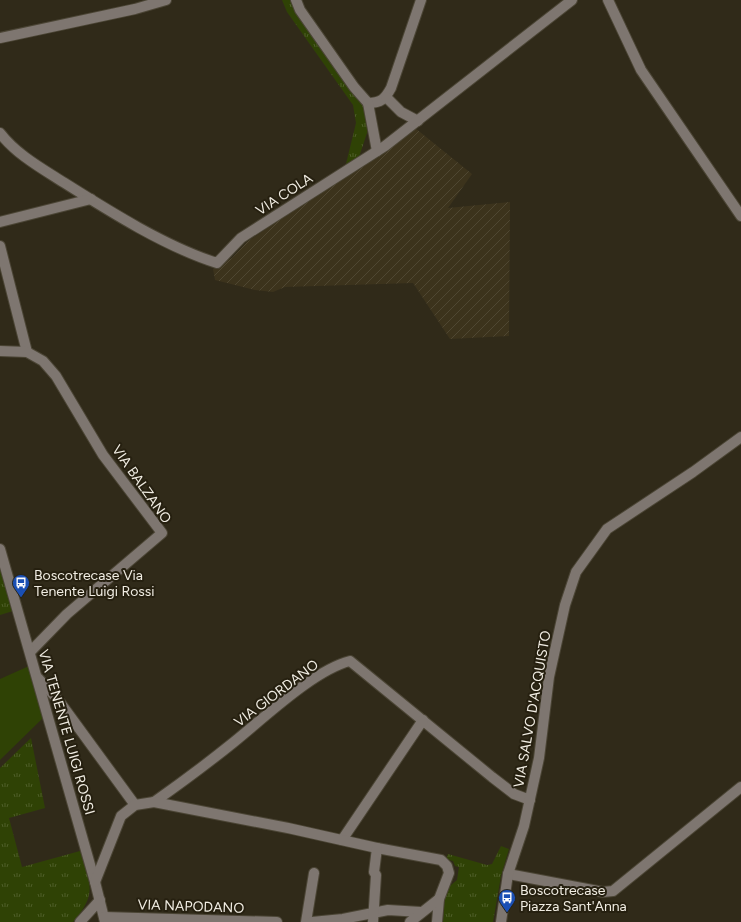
<svg xmlns="http://www.w3.org/2000/svg" width="741" height="922" viewBox="0 0 741 922" font-family="Figtree,sans-serif">
  <defs>
    <pattern id="industrial-furrows" width="10" height="10" patternUnits="userSpaceOnUse"><rect width="10" height="10" fill="#3c331c"/><path d="M-1 1l2-2M0 10L10 0M9 11l2-2" fill="none" stroke="#4f4732"/></pattern>
    <pattern id="grass-tufts" width="24" height="20" patternUnits="userSpaceOnUse"><rect width="24" height="20" fill="#2f4205"/><path d="M3 7l-1-3M5 7V3M7 7l1-3M15 17l-1-3M17 17v-4M19 17l1-3" fill="none" stroke="#4e5e29"/></pattern>
  </defs>
  <rect width="100%" height="100%" fill="#302a19"/>
  <path fill="url(#industrial-furrows)" d="M 415,128 L 472,174 L 448,208 L 510,202 L 509,336 L 450,339 L 413,283 L 285,287 L 273,292 L 255,290 L 215,280 L 213,269 L 232,258 L 247,242 L 316,194 L 360,169 Z"/>
  <g fill="url(#grass-tufts)">
    <path d="M 282,0 L 290,0 L 365,107 L 370,124 L 358,160 L 345,168 L 356,123 L 353,105 L 287,12 Z"/>
    <path d="M 0,564 L 13,611 L 0,615 Z"/>
    <path d="M 31,738 L 45,808 L 9,818 L 22,867 L 80,851 C 90,884 98,893 73,922 L 0,922 L 0,768 Z"/>
    <path d="M 501,846 L 509,849 L 501,876 L 493,922 L 443,922 L 445,890 L 457,880 L 459,867 L 455,866 L 453,861 L 446,859 L 448,854 L 487,865 L 492,864 Z"/>
  </g>
  <path fill="#2f4205" d="M 29,666 L 44,717 L 0,760 L 0,679 Z"/>
  <g fill="none" stroke-linecap="round" stroke-linejoin="round">
    <defs>
      <g id="minor">
        <path d="M 296,0 L 300,10 L 354,87 L 368,103 C 381,103 385,99 391,88 L 421,0"/>
        <path d="M 608,0 L 641,70 L 741,216"/>
        <path d="M 0,38 L 135,9 L 166,0"/>
        <path d="M 386,97 L 401,112 L 418,121"/>
        <path d="M 368,103 L 377,151"/>
        <path d="M 0,133 C 16,154 41,168 63,182 C 109,211 166,247 217,263 L 241,238 L 385,146 L 572,0"/>
        <path d="M 0,222 L 91,199"/>
        <path d="M 0,246 L 27,352"/>
        <path d="M 0,351 L 27,352 L 43,361 L 56,376 L 103,455 L 162,533 L 67,614 L 30,652"/>
        <path d="M 0,549 L 95,882 L 105,922"/>
        <path d="M 38,678 L 59,701 L 135,805"/>
        <path d="M 154,802 C 181,783 208,763 234,742 C 264,718 314,670 350,661 L 492,777 L 514,794 L 530,800"/>
        <path d="M 342,840 L 423,720"/>
        <path d="M 508,874 L 603,892 L 613,891 L 741,787"/>
        <path d="M 95,882 L 121,816 L 135,805 L 154,802 L 288,828 L 377,848 L 441,860 L 447,866 L 449,873 L 439,899 L 437,922"/>
        <path d="M 104,917 L 277,922"/>
        <path d="M 80,922 L 100,900"/>
        <path d="M 306,922 L 314,873"/>
        <path d="M 312,922 L 343,919 L 388,910 L 421,912"/>
        <path d="M 373,922 L 376,875 L 374,872 L 377,848"/>
        <path d="M 410,922 L 439,899"/>
        <path d="M 501,922 L 508,874 L 524,826 L 539,758 L 549,677 L 565,605 L 576,572 L 607,529 L 693,472 L 741,437"/>
      </g>
    </defs>
    <use href="#minor" stroke="#4b4535" stroke-width="12"/>
    <use href="#minor" stroke="#7e7670" stroke-width="10"/>
  </g>
  <defs>
    <symbol id="bus-pin" viewBox="-11 -11 22 30"><path d="M0 17L-7.5 6A9.5 9.5 0 1 1 7.5 6Z" fill="#1a4fb4" stroke="#262010"/><path d="M-5-6H5V4H4V6H2V4H-2V6H-4V4H-5ZM-3.5-4V0h7V-4ZM-3.5 1.2v1.5H-2V1.2ZM2 1.2v1.5H3.5V1.2Z" fill="#fff"/></symbol>
  </defs>
  <g fill-rule="evenodd">
    <use href="#bus-pin" x="11" y="573" width="20" height="27"/>
    <use href="#bus-pin" x="497" y="888" width="20" height="27"/>
  </g>
  <g text-anchor="middle" stroke-width="4" stroke-linejoin="round" paint-order="stroke">
    <g font-size="14" fill="#f1ede3" stroke="#262010">
      <text transform="translate(284 194) rotate(-33)" y="5">VIA COLA</text>
      <text transform="translate(142 484) rotate(55)" y="5">VIA BALZANO</text>
      <text transform="translate(276 693) rotate(-37)" y="5">VIA GIORDANO</text>
      <text transform="translate(532 709) rotate(-80)" y="5">VIA SALVO D'ACQUISTO</text>
      <text transform="translate(67 732) rotate(74)" y="5">VIA TENENTE LUIGI ROSSI</text>
      <text transform="translate(191 906) rotate(2)" y="5">VIA NAPODANO</text>
    </g>
    <g font-size="14" fill="#f1ede3" stroke="#262010" text-anchor="start">
      <text x="34" y="580">Boscotrecase Via<tspan x="34" dy="16">Tenente Luigi Rossi</tspan></text>
      <text x="520" y="895">Boscotrecase<tspan x="520" dy="16">Piazza Sant'Anna</tspan></text>
    </g>
  </g>
</svg>
